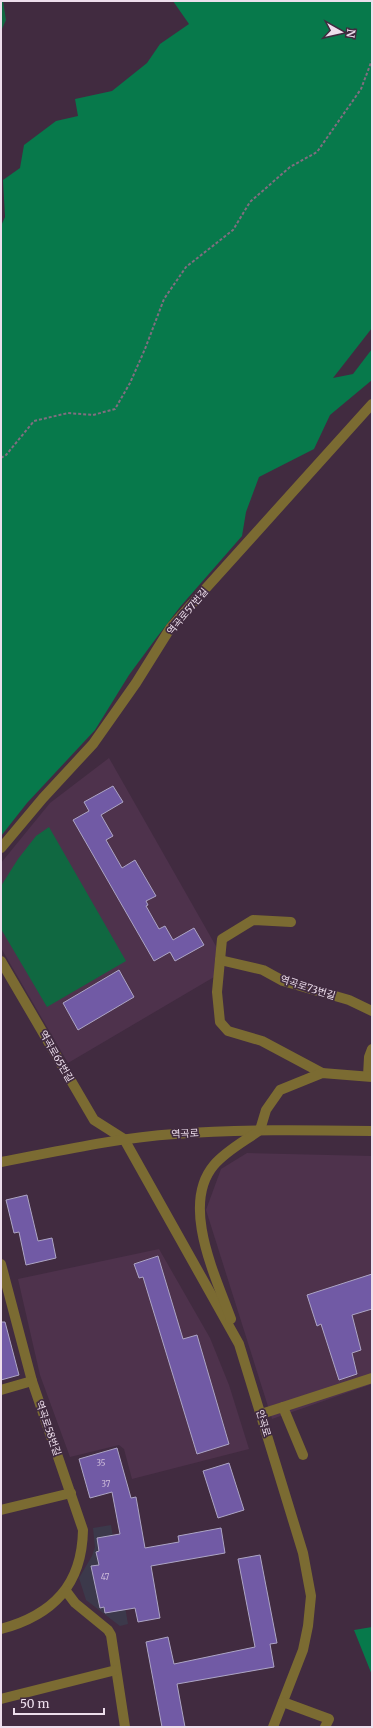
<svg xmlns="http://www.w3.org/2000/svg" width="373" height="1728" viewBox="0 0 373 1728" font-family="Merriweather,'Noto Sans KR',serif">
  <rect width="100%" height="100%" fill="#412b40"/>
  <path fill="#3c394b" d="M 111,1525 L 128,1624 L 120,1626 L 86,1600 L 79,1578 L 92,1556 L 95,1547 L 93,1528 Z"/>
  <g fill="#4e324c">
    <path d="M 109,758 L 217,948 L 214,977 L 68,1063 L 1,948 L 1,863 L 50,803 Z"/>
    <path d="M 247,1153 L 372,1156 L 372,1384 L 272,1419 L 206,1210 L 221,1169 Z"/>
    <path d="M 159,1249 L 210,1338 L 229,1385 L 249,1449 L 132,1479 L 124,1449 L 119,1445 L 70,1457 L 40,1375 L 18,1279 Z"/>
  </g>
  <g fill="#106841">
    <path d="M 1,1 L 3,1 L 6,20 L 1,31 Z"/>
    <path d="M 49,827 L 126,961 L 47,1007 L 1,929 L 1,886 L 18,859 L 36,836 Z"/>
  </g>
  <g fill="#07794b">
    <path d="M 173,1 L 372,1 L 372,328 L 333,378 L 353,374 L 372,349 L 372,380 L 330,415 L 314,449 L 259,477 L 246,512 L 242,536 L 180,607 L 157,637 L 129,675 L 95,730 L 27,803 L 1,836 L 1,226 L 5,217 L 3,180 L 20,168 L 24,145 L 56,121 L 78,116 L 75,99 L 112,91 L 147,63 L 160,44 L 189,24 Z"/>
    <path d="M 372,1627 L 372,1675 L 354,1630 Z"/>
  </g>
  <g fill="#715aa5" stroke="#ada5c5">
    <path d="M 113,786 L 123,802 L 101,815 L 113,836 L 106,840 L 122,868 L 135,860 L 156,896 L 146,901 L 148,905 L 146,906 L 159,929 L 165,926 L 173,940 L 194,928 L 204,945 L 175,961 L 170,952 L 154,961 L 73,820 L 89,811 L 84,802 Z"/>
    <path d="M 119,970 L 134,997 L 78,1030 L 63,1003 Z"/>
    <path d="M 27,1195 L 38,1241 L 52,1238 L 56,1258 L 26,1265 L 19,1232 L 14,1233 L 6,1200 Z"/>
    <path d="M 158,1256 L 183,1339 L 197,1335 L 229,1444 L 197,1454 L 143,1277 L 139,1278 L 134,1264 Z"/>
    <path d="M 372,1274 L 372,1309 L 352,1315 L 361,1350 L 352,1353 L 357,1374 L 339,1380 L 321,1324 L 317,1326 L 307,1295 Z"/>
    <path d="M 1,1322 L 5,1322 L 19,1375 L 1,1380 Z"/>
    <path d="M 117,1448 L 131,1498 L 136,1497 L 145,1548 L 179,1542 L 178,1536 L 221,1528 L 225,1553 L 151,1566 L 160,1618 L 138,1622 L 135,1608 L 105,1613 L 104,1607 L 100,1608 L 91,1566 L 99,1565 L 96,1552 L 99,1551 L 97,1538 L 120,1534 L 112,1492 L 90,1498 L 79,1459 Z"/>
    <path d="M 229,1463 L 244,1510 L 218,1518 L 203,1471 Z"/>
    <path d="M 260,1555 L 277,1643 L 270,1644 L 274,1667 L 177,1684 L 185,1727 L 162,1727 L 146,1642 L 168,1637 L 174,1664 L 255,1647 L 238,1559 Z"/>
  </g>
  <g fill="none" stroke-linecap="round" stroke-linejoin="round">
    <path stroke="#816e80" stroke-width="2" stroke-dasharray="3 2" stroke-linecap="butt" d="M 1,458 L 6,455 L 34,421 L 68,413 L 93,415 L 115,409 L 130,383 L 145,349 L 164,299 L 186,267 L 233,230 L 250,202 L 290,167 L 317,152 L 361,89 L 372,60"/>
    <g stroke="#7b6b32" stroke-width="10">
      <path d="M 1,848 L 43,798 L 93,744 L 136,683 L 171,627 L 372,404"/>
      <path d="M 291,922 L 253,920 L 222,939 L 217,992 L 220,1022 L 228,1031 L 262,1041 L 322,1073"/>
      <path d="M 220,960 L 263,970 L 283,981 L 349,1000 L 372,1011"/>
      <path d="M 1,961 L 94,1120 L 124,1139 L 239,1344 L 303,1553 L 311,1596 L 308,1626 L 303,1650 L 273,1727"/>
      <path d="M 368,1076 L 369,1057 L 372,1049"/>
      <path d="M 1,1162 C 59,1151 116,1138 175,1134 C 240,1129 306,1130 372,1131"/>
      <path d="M 1,1264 L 32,1381 L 83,1530 C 82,1585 53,1615 1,1629"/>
      <path d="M 231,1319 C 216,1277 180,1205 214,1165 C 227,1150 245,1141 260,1130 L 266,1110 L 280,1090 L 322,1073 L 372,1077"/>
      <path d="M 1,1390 L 32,1381"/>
      <path d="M 261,1414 L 283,1407"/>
      <path d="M 303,1455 L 283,1407 L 372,1378"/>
      <path d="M 1,1510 L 71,1493"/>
      <path d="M 66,1591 L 75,1603 L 108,1630 L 111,1635 L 125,1727"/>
      <path d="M 1,1699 L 116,1670"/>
      <path d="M 283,1702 L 329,1719 L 325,1727"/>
    </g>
  </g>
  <g text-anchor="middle" stroke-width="3.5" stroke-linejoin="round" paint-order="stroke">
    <g font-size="8" fill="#cebdda">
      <text x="101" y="1466">35</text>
      <text x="106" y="1487">37</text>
      <text x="105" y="1580">47</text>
    </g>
    <g font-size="10" fill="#eddeec" stroke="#412b40">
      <text transform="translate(187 611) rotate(-50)" y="4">역곡로57번길</text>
      <text transform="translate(308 987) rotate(18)" y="4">역곡로73번길</text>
      <text transform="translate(57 1056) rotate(60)" y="4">역곡로65번길</text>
      <text transform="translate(185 1133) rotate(-3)" y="4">역곡로</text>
      <text transform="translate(264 1423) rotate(73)" y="4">안곡로</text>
      <text transform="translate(49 1428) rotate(71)" y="4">역곡로58번길</text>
    </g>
  </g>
  <rect width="373" height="1728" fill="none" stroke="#eddeec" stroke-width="4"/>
  <g transform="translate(341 32) rotate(98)" stroke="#412b40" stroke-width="3" paint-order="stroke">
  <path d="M0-3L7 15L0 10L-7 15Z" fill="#eddeec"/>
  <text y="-6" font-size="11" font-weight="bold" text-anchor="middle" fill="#eddeec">N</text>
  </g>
  <path d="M14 1708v6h90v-6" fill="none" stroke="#eddeec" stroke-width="2"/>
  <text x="20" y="1708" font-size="12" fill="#eddeec" stroke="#412b40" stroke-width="3" paint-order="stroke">50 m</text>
</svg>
